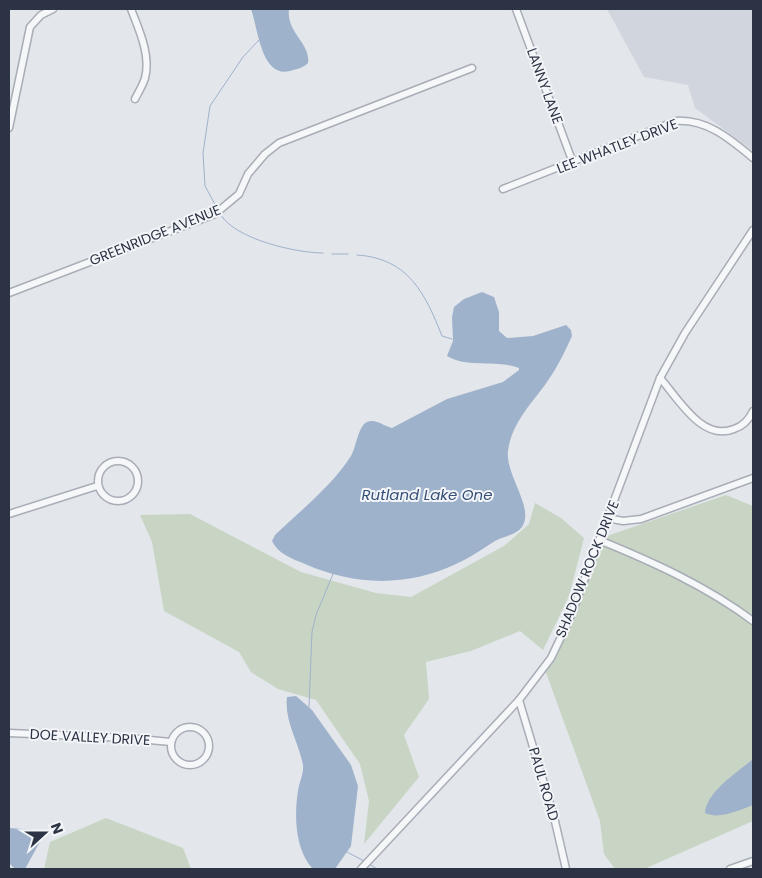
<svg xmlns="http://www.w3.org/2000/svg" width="762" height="878" viewBox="0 0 762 878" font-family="Poppins,sans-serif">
  <rect width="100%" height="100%" fill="#e3e6eb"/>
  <path fill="#d1d5dd" d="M 607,9 L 753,9 L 753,151 L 695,108 L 688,85 L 644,77 Z"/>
  <g fill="#c8d5c4">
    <path d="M 726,495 L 753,506 L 753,821 L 644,869 L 615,869 L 604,854 L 600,821 L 544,667 L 562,631 L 592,560 L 607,536 Z"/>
    <path d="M 535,503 L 561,518 L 584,538 L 569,596 L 543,650 L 520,631 L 471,651 L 426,662 L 429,699 L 404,735 L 419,777 L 364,844 L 369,801 L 360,764 L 316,700 L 278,689 L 251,672 L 239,652 L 164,611 L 152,542 L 140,515 L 190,514 L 301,572 L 376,593 L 411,597 L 504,546 L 529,524 Z"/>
    <path d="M 106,818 L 183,848 L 191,869 L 44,869 L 50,842 Z"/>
  </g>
  <g fill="#9fb2cb">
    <path d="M 251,9 L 289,9 C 286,33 311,43 308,63 C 303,68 297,69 290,71 C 261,78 258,28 251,9 Z"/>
    <path d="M 482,292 L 494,297 L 499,312 L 499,331 L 507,338 L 533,336 L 566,325 L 571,330 L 572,336 C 566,349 559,364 551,376 C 535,401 512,420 508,451 C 505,475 535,508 522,527 C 516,535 504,536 495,541 C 482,549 470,558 456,564 C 407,587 355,586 305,564 C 293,559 278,554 272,541 L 275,535 C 301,510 331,487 351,456 C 356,448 358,426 367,422 C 375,418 384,426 392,428 L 447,399 L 503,382 L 519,370 L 519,368 C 495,359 470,369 447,356 L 453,341 L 452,317 L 454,307 L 464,299 Z"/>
    <path d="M 296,696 L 312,710 L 351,765 L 358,786 L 351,846 L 335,869 L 313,869 C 295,850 294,816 298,791 C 299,783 304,773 303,765 C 299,742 284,721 287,697 Z"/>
    <path d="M 753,759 L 753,805 C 740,810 719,820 705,813 C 706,792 739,771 753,759 Z"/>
    <path d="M 9,828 L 35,830 L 42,834 L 41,840 L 25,869 L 15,869 L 9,863 Z"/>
  </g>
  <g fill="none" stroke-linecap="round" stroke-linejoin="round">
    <g stroke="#9fb2cb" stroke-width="1">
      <path d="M 217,208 L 205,186 L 203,153 L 210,106 L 243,57 L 259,40"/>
      <path d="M 221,215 C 235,239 296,253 323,253"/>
      <path d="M 332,254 L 348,254"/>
      <path d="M 357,255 C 408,258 425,293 442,336 L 452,339"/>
      <path d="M 309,707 L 312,632 L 316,615 L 333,574"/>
      <path d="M 347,852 L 364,861"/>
      <path d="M 369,864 L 377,869"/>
    </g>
    <defs>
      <g id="minor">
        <path d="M 131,9 C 139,30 151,55 145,78 C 143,85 138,93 135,99"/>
        <path d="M 516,9 L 573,163"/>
        <path d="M 9,128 L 30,27 L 41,15 L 53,9"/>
        <path d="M 503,189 L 676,121 C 707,119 730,139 753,158"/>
        <path d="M 9,293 L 215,214 L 239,194 L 248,174 L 265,154 L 279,143 L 472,68"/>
        <path d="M 660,378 C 678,398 702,442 734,429 C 743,426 749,420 753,411"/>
        <circle cx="118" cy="481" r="20"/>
        <path d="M 9,514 L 97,486"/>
        <path d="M 607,518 L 623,521 L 641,519 L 753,478"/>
        <path d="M 599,540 C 653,562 706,586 753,621"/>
        <path d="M 519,700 L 554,817 L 566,869"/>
        <circle cx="190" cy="746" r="19"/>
        <path d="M 9,733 L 128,738 L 171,742"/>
        <path d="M 361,869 L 519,700 L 551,658 L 570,618 L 660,378 L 685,333 L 753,230"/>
        <path d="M 730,869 L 753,861"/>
      </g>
    </defs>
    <use href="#minor" stroke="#a8adb6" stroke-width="9"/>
    <use href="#minor" stroke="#f6f7f9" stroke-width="6"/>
  </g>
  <g text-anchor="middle" stroke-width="4" stroke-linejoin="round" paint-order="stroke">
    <g font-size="14" fill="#2b3344" stroke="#f3f5f8">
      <text transform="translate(545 86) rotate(70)" y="5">LANNY LANE</text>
      <text transform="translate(617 146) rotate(-21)" y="5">LEE WHATLEY DRIVE</text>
      <text transform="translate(155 235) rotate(-22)" y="5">GREENRIDGE AVENUE</text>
      <text transform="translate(587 569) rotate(-68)" y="5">SHADOW ROCK DRIVE</text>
      <text transform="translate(90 737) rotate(3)" y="5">DOE VALLEY DRIVE</text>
      <text transform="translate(544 784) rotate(74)" y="5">PAUL ROAD</text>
    </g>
    <g font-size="15" font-style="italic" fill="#355078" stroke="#f3f5f8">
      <text x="427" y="500">Rutland Lake One</text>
    </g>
  </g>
  <rect width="762" height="878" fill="none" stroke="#2b3344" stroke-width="20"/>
  <g transform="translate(45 833) rotate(69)" stroke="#f3f5f8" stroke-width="4" paint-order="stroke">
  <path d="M0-4L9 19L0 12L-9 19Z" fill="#2b3344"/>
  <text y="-8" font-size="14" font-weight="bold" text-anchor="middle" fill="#2b3344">N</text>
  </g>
</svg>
